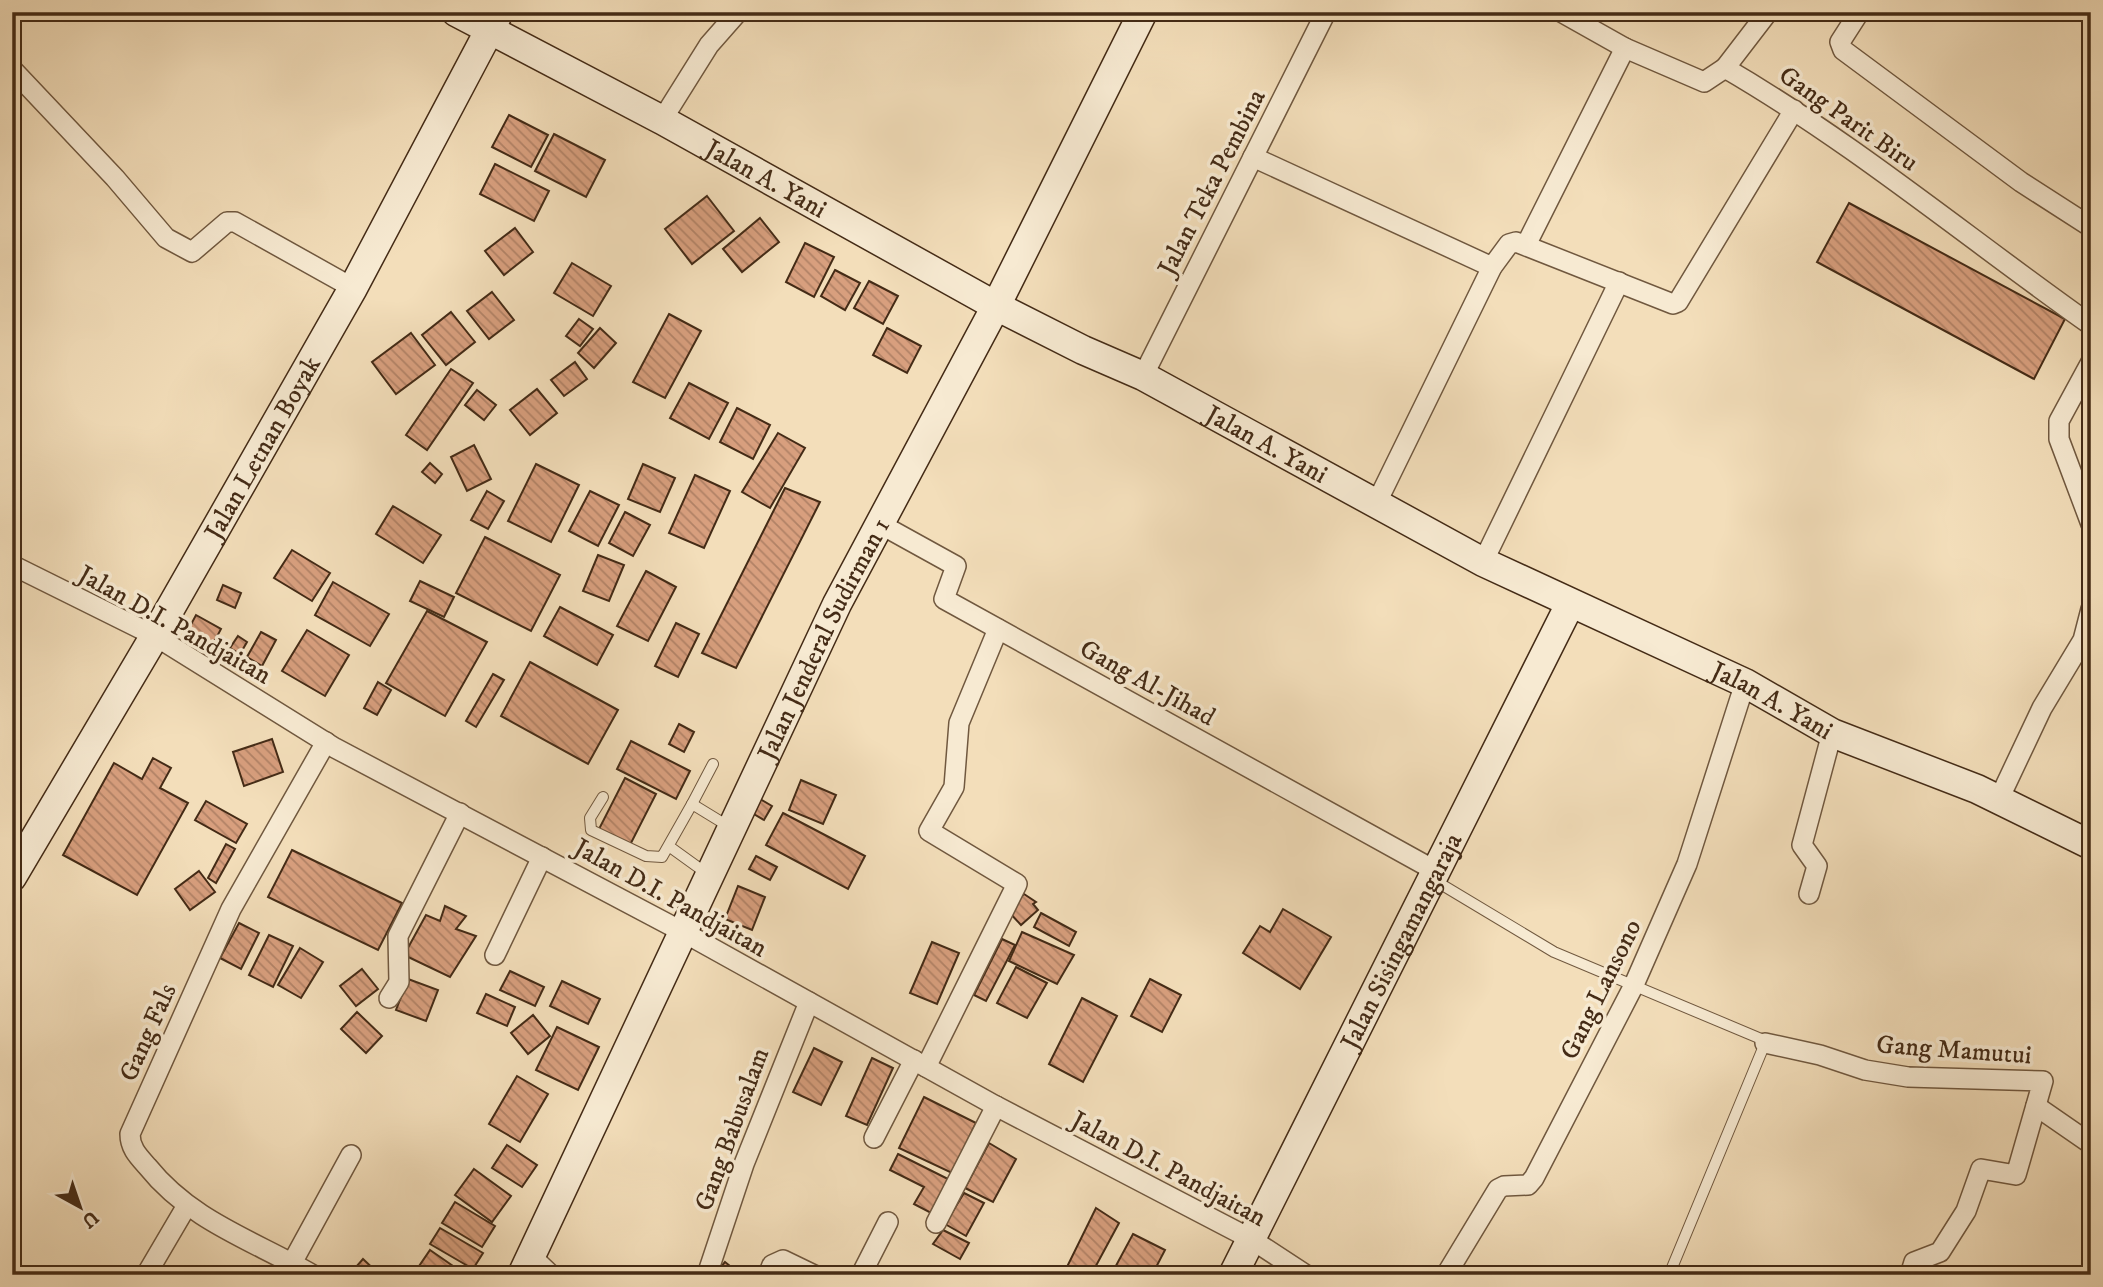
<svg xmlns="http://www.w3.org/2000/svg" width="2103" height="1287" viewBox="0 0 2103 1287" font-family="'IM FELL DW Pica',serif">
  <defs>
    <pattern id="building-back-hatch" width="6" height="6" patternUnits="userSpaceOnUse" patternTransform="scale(1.75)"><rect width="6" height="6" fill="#d89f7e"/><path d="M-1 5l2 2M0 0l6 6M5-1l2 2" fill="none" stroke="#b18266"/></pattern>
  </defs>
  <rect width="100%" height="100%" fill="#f3deba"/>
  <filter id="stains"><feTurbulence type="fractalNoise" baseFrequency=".00286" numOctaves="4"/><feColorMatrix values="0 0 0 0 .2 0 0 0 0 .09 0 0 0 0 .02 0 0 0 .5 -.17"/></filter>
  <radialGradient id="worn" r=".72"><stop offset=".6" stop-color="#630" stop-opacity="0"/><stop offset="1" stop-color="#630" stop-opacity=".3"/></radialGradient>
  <g fill="url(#building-back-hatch)" stroke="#442b16" stroke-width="2">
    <path d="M 509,115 L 548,135 L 531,167 L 492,147 Z"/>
    <path d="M 554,134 L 605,160 L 586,197 L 535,171 Z"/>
    <path d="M 495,164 L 549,191 L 534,221 L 480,194 Z"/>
    <path d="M 707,196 L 734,231 L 692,264 L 665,229 Z"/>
    <path d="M 1849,203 L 2065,319 L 2034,379 L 1817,262 Z"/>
    <path d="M 760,218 L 779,242 L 742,272 L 723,249 Z"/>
    <path d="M 515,228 L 533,252 L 504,275 L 485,251 Z"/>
    <path d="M 805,243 L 834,257 L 814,297 L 786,282 Z"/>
    <path d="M 572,263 L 611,286 L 593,316 L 554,293 Z"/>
    <path d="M 835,270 L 860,283 L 845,310 L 821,296 Z"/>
    <path d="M 869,281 L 898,296 L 883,324 L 854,308 Z"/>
    <path d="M 492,292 L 514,320 L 489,339 L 467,311 Z"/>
    <path d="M 451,312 L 475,342 L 446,365 L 422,335 Z"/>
    <path d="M 669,314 L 701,331 L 665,398 L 633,382 Z"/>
    <path d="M 579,319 L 593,329 L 580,346 L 566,336 Z"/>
    <path d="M 600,328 L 616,343 L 594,368 L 578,353 Z"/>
    <path d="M 887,328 L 921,346 L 907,373 L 873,355 Z"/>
    <path d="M 411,333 L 435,365 L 396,394 L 372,362 Z"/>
    <path d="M 575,362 L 587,379 L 564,396 L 551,380 Z"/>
    <path d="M 451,369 L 473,383 L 427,450 L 406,435 Z"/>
    <path d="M 689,383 L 728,403 L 709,439 L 670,418 Z"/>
    <path d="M 537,389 L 557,413 L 530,435 L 510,410 Z"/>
    <path d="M 477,390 L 496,405 L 484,420 L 465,405 Z"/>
    <path d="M 737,408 L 770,425 L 753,459 L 720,442 Z"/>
    <path d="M 778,433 L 805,448 L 770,508 L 742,492 Z"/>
    <path d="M 474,445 L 491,479 L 467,491 L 451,457 Z"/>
    <path d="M 430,463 L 442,474 L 435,483 L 422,472 Z"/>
    <path d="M 536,464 L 579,485 L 551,542 L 508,521 Z"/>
    <path d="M 643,464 L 675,478 L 660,512 L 628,499 Z"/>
    <path d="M 695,475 L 730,491 L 704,548 L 669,533 Z"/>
    <path d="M 785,488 L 820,502 L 736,668 L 702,653 Z"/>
    <path d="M 487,491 L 504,501 L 488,529 L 471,520 Z"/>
    <path d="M 590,491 L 619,505 L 598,546 L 569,531 Z"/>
    <path d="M 393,506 L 441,535 L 423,563 L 376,534 Z"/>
    <path d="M 625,512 L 650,525 L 633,556 L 609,543 Z"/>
    <path d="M 485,537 L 560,575 L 531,631 L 456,593 Z"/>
    <path d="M 292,550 L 330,573 L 312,601 L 274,578 Z"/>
    <path d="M 598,555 L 624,565 L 609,601 L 583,591 Z"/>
    <path d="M 646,571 L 676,587 L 648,641 L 617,626 Z"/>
    <path d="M 420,581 L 454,597 L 444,617 L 410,601 Z"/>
    <path d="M 333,582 L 389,614 L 370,646 L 315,615 Z"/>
    <path d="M 223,585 L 241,593 L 235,608 L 217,600 Z"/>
    <path d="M 560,607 L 613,635 L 597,665 L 544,636 Z"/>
    <path d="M 427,611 L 487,642 L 445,716 L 386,683 Z"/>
    <path d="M 196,615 L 221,629 L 213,644 L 188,630 Z"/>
    <path d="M 676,623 L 699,634 L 678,677 L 655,666 Z"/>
    <path d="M 307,630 L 349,655 L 325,696 L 282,671 Z"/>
    <path d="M 261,632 L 276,640 L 262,666 L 247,657 Z"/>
    <path d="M 238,636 L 247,642 L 240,654 L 230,648 Z"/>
    <path d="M 530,662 L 618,710 L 588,764 L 501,716 Z"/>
    <path d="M 493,674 L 504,680 L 476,727 L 466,721 Z"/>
    <path d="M 378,682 L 391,690 L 377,715 L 364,708 Z"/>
    <path d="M 679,724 L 694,732 L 684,752 L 669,744 Z"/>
    <path d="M 272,739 L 283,772 L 244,786 L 233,752 Z"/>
    <path d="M 631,741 L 690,771 L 676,799 L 617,769 Z"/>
    <path d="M 153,758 L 171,768 L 160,788 L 188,803 L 137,895 L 63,855 L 114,763 L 142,779 Z"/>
    <path d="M 625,778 L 656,794 L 630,845 L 599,829 Z"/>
    <path d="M 801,780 L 836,795 L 823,824 L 789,810 Z"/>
    <path d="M 760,799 L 772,806 L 764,820 L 752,813 Z"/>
    <path d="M 206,801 L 247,824 L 236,843 L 195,820 Z"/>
    <path d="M 783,813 L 865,856 L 848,889 L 766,845 Z"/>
    <path d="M 226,844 L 235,849 L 216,883 L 208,878 Z"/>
    <path d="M 292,850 L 402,903 L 378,950 L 268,897 Z"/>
    <path d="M 756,856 L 777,867 L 770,880 L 749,869 Z"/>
    <path d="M 199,871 L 215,892 L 190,910 L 175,889 Z"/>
    <path d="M 738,886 L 765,897 L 752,930 L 725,919 Z"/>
    <path d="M 1024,894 L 1036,902 L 1033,904 L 1038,910 L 1021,925 L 1007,910 Z"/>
    <path d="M 445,906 L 466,916 L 456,929 L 476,936 L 450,977 L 404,955 L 426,915 L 440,921 Z"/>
    <path d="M 1283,909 L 1331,937 L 1300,989 L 1243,953 L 1260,926 L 1270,932 Z"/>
    <path d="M 1041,913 L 1076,932 L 1069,946 L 1034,927 Z"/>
    <path d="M 239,923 L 259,933 L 241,969 L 220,958 Z"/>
    <path d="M 1022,932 L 1074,955 L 1057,984 L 1009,961 Z"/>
    <path d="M 269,935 L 293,946 L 273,987 L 249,975 Z"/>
    <path d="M 1002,939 L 1015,945 L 986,1001 L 974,995 Z"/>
    <path d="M 932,942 L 959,953 L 937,1004 L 910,993 Z"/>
    <path d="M 300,948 L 323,962 L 301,998 L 278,985 Z"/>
    <path d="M 1016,967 L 1047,983 L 1027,1018 L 997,1003 Z"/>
    <path d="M 362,969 L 378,989 L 356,1006 L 340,986 Z"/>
    <path d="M 510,971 L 544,987 L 535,1006 L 500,990 Z"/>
    <path d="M 408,979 L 438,990 L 426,1021 L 396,1010 Z"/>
    <path d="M 1150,979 L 1181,995 L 1162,1032 L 1131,1016 Z"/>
    <path d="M 562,981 L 600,999 L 588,1024 L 550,1006 Z"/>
    <path d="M 486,994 L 515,1007 L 507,1026 L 477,1013 Z"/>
    <path d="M 1082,998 L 1117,1016 L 1083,1082 L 1049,1064 Z"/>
    <path d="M 357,1012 L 382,1036 L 366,1053 L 341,1029 Z"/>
    <path d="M 533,1015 L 550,1036 L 528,1054 L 511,1033 Z"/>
    <path d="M 557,1027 L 599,1047 L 578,1090 L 536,1070 Z"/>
    <path d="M 814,1048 L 842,1062 L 821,1105 L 793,1092 Z"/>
    <path d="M 872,1058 L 893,1068 L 867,1125 L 846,1116 Z"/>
    <path d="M 517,1076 L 548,1094 L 520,1142 L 489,1124 Z"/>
    <path d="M 924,1097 L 976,1123 L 952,1173 L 899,1148 Z"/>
    <path d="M 989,1143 L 1016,1159 L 993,1202 L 965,1188 Z"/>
    <path d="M 507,1145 L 537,1165 L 522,1187 L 492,1168 Z"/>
    <path d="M 898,1154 L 948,1179 L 931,1213 L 914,1204 L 924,1187 L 890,1170 Z"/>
    <path d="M 474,1169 L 511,1196 L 492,1222 L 455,1195 Z"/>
    <path d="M 964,1193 L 984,1203 L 966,1236 L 945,1224 Z"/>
    <path d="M 455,1202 L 495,1226 L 482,1247 L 442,1223 Z"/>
    <path d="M 1096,1208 L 1119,1223 L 1091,1275 L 1063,1275 Z"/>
    <path d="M 440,1228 L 483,1253 L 473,1269 L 430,1244 Z"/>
    <path d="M 943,1230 L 969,1243 L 960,1259 L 933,1244 Z"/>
    <path d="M 1133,1234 L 1165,1250 L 1152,1275 L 1111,1275 Z"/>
    <path d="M 430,1250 L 466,1275 L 413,1275 Z"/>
    <path d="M 363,1259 L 380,1275 L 349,1275 Z"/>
    <path d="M 725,1262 L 741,1275 L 714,1275 Z"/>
  </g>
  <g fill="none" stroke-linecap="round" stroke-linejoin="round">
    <defs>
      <g id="lane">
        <path d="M 603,797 L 590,818 L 591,830 L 646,856 L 662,857 L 692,804 L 728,826"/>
        <path d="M 692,804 L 713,764"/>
        <path d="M 670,847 L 706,873"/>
        <path d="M 1434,880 L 1554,952 L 1766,1041 L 1669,1275"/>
      </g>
      <g id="street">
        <path d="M 1561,12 L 1625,48 L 1704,82 L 1725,68 C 1854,143 1969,239 2091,325"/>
        <path d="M 2090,12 L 2091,13"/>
        <path d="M 1858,14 L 1840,42 L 1843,50 L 2021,182 L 2091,227"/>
        <path d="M 1725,68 L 1768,12"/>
        <path d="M 12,69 L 115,178 L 166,238 L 192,252 L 227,222 L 235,222 L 353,288"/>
        <path d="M 662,120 L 709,45 L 738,12"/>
        <path d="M 1253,157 L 1492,267"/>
        <path d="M 1526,245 L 1625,48"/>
        <path d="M 2091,362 L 2059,421 L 2059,439 L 2091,524"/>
        <path d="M 1143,376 L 1326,12"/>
        <path d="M 1376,504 L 1492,267 L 1509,244 L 1516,242 L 1673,304 L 1678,302 L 1794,110"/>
        <path d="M 880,524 L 956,566 L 944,599 L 1434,870"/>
        <path d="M 1483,562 L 1619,282"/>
        <path d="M 12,565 L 155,636 L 335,748 L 683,932 L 996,1106 L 1251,1239 L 1306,1275"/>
        <path d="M 1999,799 L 2042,708 L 2083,640 L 2091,609"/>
        <path d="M 1809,894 L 1817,866 L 1802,845 L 1832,733"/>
        <path d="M 495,955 L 542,857"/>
        <path d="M 389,998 L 399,982 L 398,936 L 460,813"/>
        <path d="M 1765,1043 L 1820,1055 L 1865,1070 L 1908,1077 L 2043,1081 L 2016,1175 L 1981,1169 L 1966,1211 L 1940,1252 L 1914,1262 L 1910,1275"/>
        <path d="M 926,1067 L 1017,884 L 929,831 L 954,787 L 959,723 L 998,629"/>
        <path d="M 2036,1106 L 2091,1144"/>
        <path d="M 874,1138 L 914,1060"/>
        <path d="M 936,1223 L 996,1106"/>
        <path d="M 532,1257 L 551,1275"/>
        <path d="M 292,1263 L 351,1155"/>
        <path d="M 146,1275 L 186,1207"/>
        <path d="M 313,1275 C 253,1240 192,1222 147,1166 C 138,1156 130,1148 130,1134 L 231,909 L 326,742"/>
        <path d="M 707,1275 L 744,1164 L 809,1002"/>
        <path d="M 768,1275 L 772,1265 L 783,1260 L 814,1275"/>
        <path d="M 861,1275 L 888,1222"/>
        <path d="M 1446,1275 L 1498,1189 L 1504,1186 L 1528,1185 L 1534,1178 L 1633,987 L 1687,864 L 1745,683"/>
      </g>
      <g id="secondary">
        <path id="s1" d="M 456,12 L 662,120 L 996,306 L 1083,350 L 1143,376 L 1483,562 L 1745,683 L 1832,733 L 1977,789 L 2091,845"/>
        <path id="s2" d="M 12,877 L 154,637 L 353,288 L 499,12"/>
        <path id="s3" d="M 522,1275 L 837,604 L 996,306 L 1143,12"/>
        <path id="s4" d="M 1233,1275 L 1570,604"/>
      </g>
    </defs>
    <use href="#lane" stroke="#70583f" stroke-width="12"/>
    <use href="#street" stroke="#70583f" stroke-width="22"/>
    <use href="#secondary" stroke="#442b16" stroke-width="31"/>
    <use href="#lane" stroke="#f7ead2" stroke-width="10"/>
    <use href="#street" stroke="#f7ead2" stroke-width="19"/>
    <use href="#secondary" stroke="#f7ead2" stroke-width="28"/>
  </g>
  <g text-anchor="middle" stroke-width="7" stroke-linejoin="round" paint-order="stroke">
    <g font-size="26" fill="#442b16" stroke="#f7ead2">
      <text transform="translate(1849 118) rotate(35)" y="9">Gang Parit Biru</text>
      <text dy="9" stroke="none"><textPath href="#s1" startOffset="352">Jalan A. Yani</textPath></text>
      <text transform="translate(1211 182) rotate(-63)" y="9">Jalan Teka Pembina</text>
      <text dy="9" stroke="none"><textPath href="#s1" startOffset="919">Jalan A. Yani</textPath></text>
      <text dy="9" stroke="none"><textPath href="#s2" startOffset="497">Jalan Letnan Boyak</textPath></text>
      <text transform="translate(175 624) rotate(29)" y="9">Jalan D.I. Pandjaitan</text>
      <text dy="9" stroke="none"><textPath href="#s3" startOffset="704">Jalan Jenderal Sudirman 1</textPath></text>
      <text transform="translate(1148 682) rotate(29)" y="9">Gang Al-Jihad</text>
      <text dy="9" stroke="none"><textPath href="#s1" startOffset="1486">Jalan A. Yani</textPath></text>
      <text transform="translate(671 897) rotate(29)" y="9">Jalan D.I. Pandjaitan</text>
      <text dy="9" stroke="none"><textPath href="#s4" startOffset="374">Jalan Sisingamangaraja</textPath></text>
      <text transform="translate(1600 989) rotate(-64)" y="9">Gang Lansono</text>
      <text transform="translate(147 1032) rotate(-66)" y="9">Gang Fals</text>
      <text transform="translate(1954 1049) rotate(4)" y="9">Gang Mamutui</text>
      <text transform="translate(731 1129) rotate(-70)" y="9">Gang Babusalam</text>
      <text transform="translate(1169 1168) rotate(28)" y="9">Jalan D.I. Pandjaitan</text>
    </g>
  </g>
  <rect width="2103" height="1287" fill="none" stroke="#f3deba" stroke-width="42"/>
  <rect x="14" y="14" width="2075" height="1259" fill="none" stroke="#442b16" stroke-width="3.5"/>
  <rect x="21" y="21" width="2061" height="1245" fill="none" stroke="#442b16" stroke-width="2"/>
  <g transform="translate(80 1207) rotate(140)" stroke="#f7ead2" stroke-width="5" paint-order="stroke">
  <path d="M0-5L12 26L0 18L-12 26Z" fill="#442b16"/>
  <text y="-10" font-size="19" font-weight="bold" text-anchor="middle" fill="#442b16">U</text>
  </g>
  <rect width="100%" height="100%" filter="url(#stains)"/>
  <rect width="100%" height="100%" fill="url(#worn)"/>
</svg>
